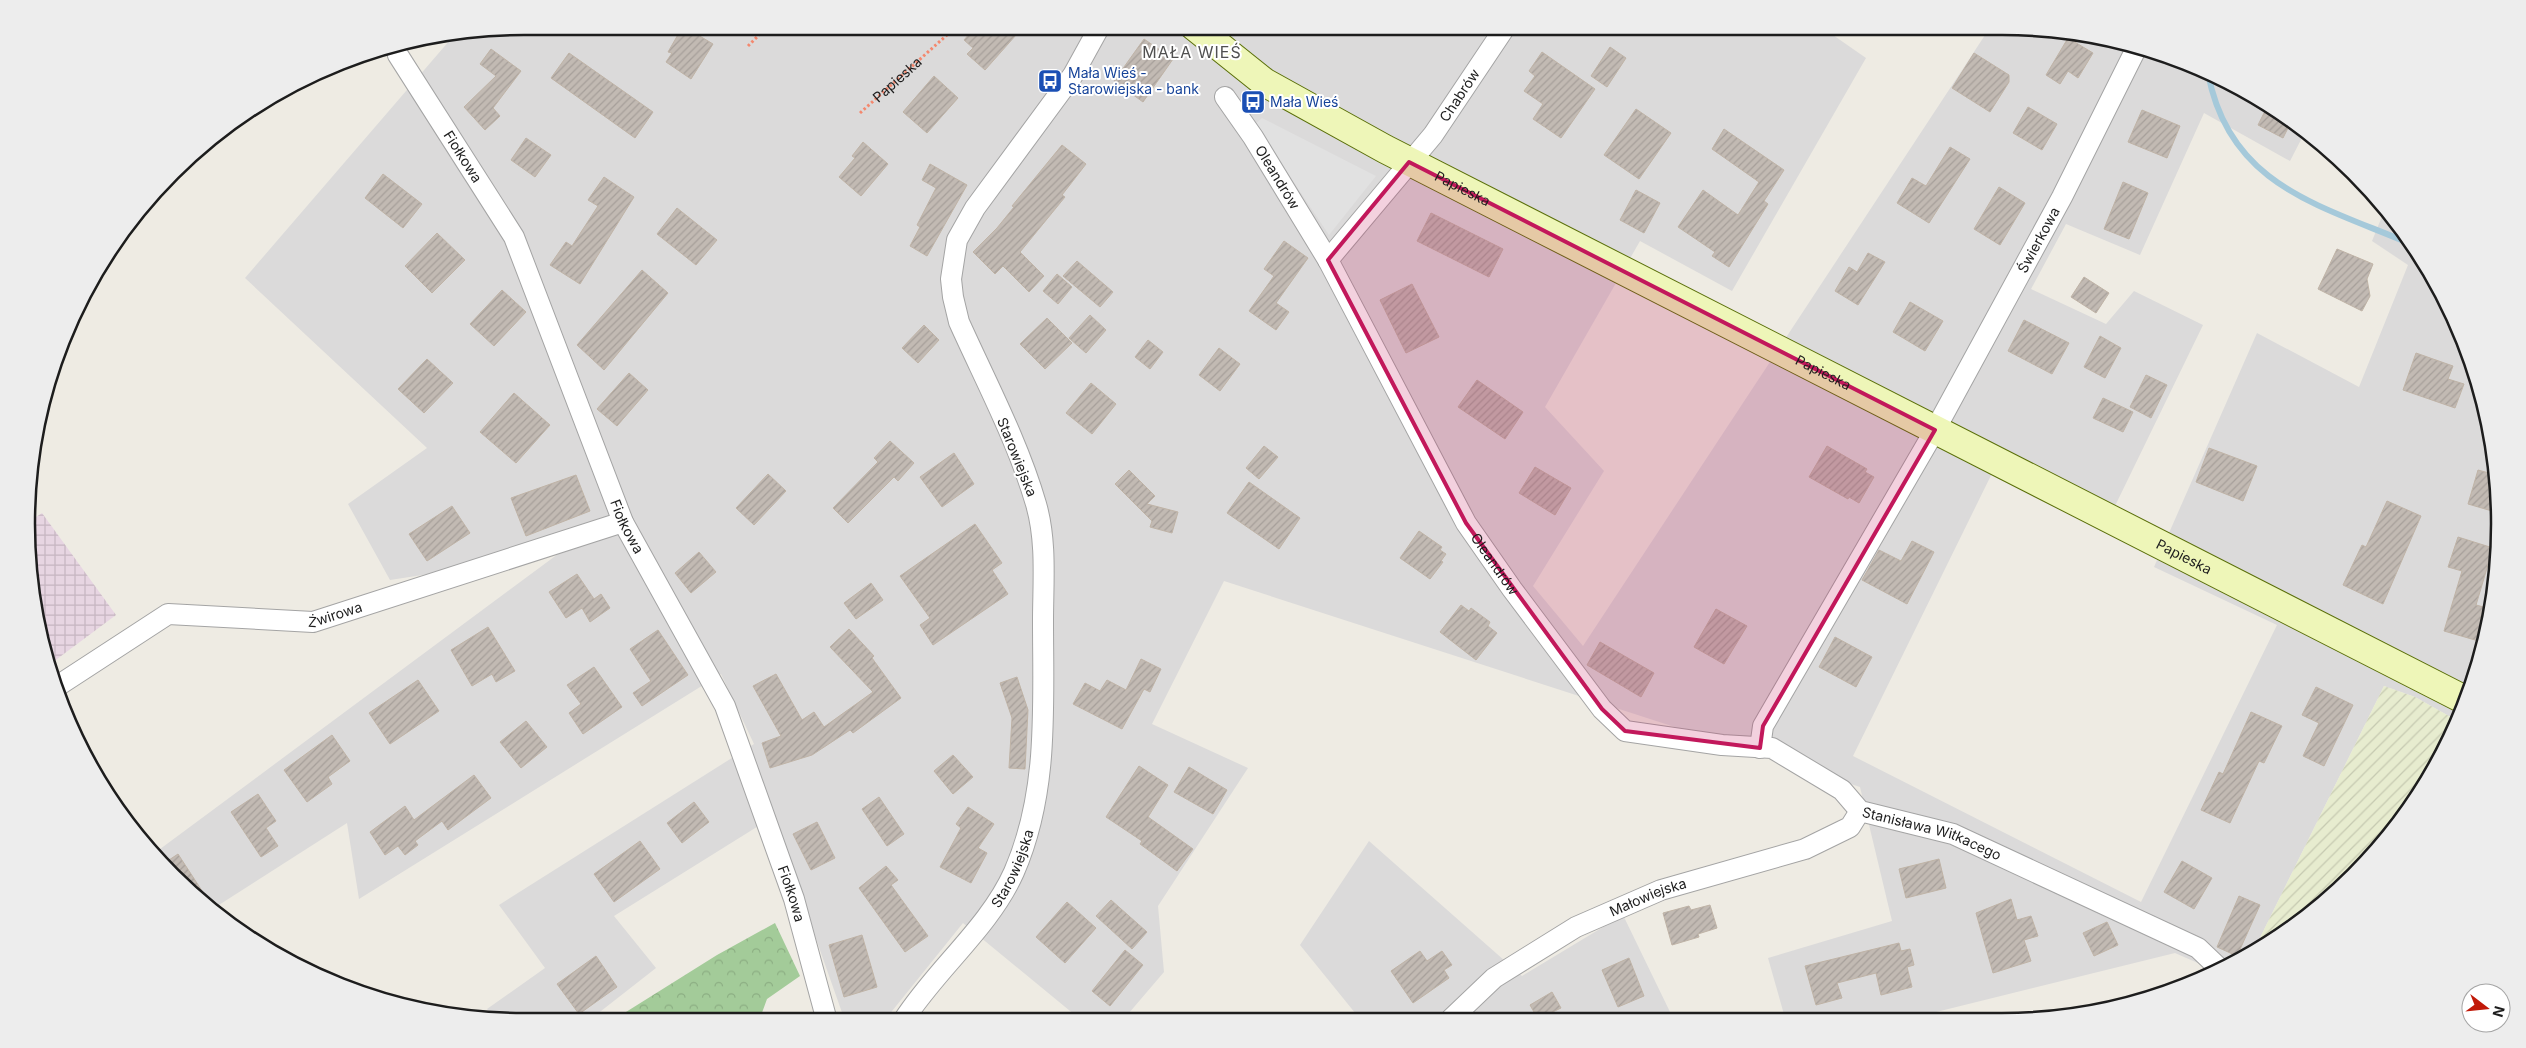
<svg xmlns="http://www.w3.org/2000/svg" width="2526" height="1048" viewBox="0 0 2526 1048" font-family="Inter,sans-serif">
  <defs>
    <pattern id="industrial-grid" width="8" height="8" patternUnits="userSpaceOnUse" patternTransform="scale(1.25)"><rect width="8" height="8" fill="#e7d5e2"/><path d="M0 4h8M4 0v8" fill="none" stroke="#c6b6c1"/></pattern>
    <pattern id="farmland-furrows" width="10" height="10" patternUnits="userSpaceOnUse" patternTransform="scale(1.25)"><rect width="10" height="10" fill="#e7eccf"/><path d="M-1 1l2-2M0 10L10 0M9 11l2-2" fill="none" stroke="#c6cab1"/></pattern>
    <pattern id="forest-crowns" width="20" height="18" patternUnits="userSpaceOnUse" patternTransform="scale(1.25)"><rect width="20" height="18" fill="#a3cb99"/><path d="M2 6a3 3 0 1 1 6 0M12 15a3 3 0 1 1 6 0" fill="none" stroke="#8cae83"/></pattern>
    <pattern id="building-hatch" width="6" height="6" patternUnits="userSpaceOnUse" patternTransform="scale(1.25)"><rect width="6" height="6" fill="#c2bab3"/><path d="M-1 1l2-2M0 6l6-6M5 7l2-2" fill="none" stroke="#a69f9a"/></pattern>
  </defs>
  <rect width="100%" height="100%" fill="#eeebe3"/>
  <g fill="#dbdada">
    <path d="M 524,26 L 1820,26 L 1866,58 L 1732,291 L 1640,241 L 1545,407 L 1604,471 L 1533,586 L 1583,646 L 1991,26 L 2067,31 L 2162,53 L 2251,93 L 2305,132 L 2290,161 L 2204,113 L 2140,255 L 2066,224 L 2031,289 L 2106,324 L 2134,291 L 2203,325 L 2114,508 L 2003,451 L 1853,756 L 2141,902 L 2277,625 L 2154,567 L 2257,333 L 2359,387 L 2408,265 L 2372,241 L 2385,209 L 2397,221 L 2448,304 L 2483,395 L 2499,491 L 2496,589 L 2473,684 L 2456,720 L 2415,697 L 2384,686 L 2253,952 L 2216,971 L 2175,953 L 1912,1018 L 1785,1018 L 1768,958 L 1892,921 L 1860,787 L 1224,581 L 1152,724 L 1248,768 L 1158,906 L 1164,972 L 1123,1020 L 1081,1020 L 963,923 L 884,1021 L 845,1021 L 773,817 L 614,916 L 656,968 L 587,1022 L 496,1020 L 487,1009 L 545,968 L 499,905 L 754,744 L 721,674 L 359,899 L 347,823 L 211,910 L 152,855 L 558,554 L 390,580 L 348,504 L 427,448 L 245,278 L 456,33 Z"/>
    <path d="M 1369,841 L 1522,976 L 1623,915 L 1671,1014 L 1660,1019 L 1360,1019 L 1300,945 Z"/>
  </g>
  <path fill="url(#industrial-grid)" d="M 42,513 L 116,615 L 49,665 L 36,621 L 26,524 Z"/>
  <path fill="url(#farmland-furrows)" d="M 2384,686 L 2415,697 L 2456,720 L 2416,800 L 2330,898 L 2278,938 L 2253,952 Z"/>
  <path fill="url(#forest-crowns)" d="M 775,923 L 800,976 L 767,999 L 759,1021 L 610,1022 L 717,955 Z"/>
  <path fill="#e1e1e1" d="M 1262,118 L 1376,176 L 1329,235 L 1255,124 Z"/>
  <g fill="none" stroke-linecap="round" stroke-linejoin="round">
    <path stroke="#a5c9da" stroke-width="6" d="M 2208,73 C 2229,186 2320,205 2411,244"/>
  </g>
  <g fill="url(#building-hatch)" stroke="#bfb3a6">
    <path d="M 683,26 L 713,44 L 691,79 L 666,62 L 672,53 L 668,52 Z"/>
    <path d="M 976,26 L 1024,26 L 985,70 L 967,54 L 973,48 L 964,40 Z"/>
    <path d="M 2068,38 L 2093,53 L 2078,78 L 2068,71 L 2060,84 L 2046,75 Z"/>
    <path d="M 1144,39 L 1173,59 L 1143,102 L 1114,81 Z"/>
    <path d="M 1610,47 L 1626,58 L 1607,87 L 1591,76 Z"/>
    <path d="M 491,49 L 521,71 L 493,108 L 500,116 L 485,130 L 464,107 L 496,76 L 480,64 Z"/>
    <path d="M 1542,52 L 1595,89 L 1561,138 L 1533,119 L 1543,104 L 1524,91 L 1535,76 L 1529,71 Z"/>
    <path d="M 569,53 L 653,112 L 635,138 L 551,78 Z"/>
    <path d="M 1974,53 L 2009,75 L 2009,82 L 1990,112 L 1952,88 Z"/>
    <path d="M 934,76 L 958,98 L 927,133 L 903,112 Z"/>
    <path d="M 2268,105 L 2291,122 L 2283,138 L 2258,125 Z"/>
    <path d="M 2028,107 L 2057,124 L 2042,150 L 2013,133 Z"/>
    <path d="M 1636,109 L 1671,133 L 1639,179 L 1604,155 Z"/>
    <path d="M 2142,110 L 2180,126 L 2167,158 L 2128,142 Z"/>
    <path d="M 1724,129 L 1784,170 L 1764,201 L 1768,204 L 1729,267 L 1712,256 L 1715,252 L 1678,227 L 1703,190 L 1738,215 L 1759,182 L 1712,149 Z"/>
    <path d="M 526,138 L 551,155 L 535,177 L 511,160 Z"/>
    <path d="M 863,142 L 888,164 L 861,196 L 839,177 L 855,158 L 852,156 Z"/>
    <path d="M 1062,145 L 1086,164 L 1062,195 L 1065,197 L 1020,252 L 1044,276 L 1029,292 L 1003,266 L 995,274 L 973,252 L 997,228 L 1014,207 L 1012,206 Z"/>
    <path d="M 1950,147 L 1970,159 L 1929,223 L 1897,203 L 1912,178 L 1926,186 Z"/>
    <path d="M 930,164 L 967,185 L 927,256 L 910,246 L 920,227 L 917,225 L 936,188 L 922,180 Z"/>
    <path d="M 383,174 L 422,204 L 403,228 L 365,198 Z"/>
    <path d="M 604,177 L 634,197 L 580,284 L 550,265 L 566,242 L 572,246 L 598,206 L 588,200 Z"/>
    <path d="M 2123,182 L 2148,193 L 2129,239 L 2104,229 Z"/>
    <path d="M 1999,187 L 2025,203 L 2000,245 L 1974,229 Z"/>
    <path d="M 1636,190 L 1660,203 L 1644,233 L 1620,220 Z"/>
    <path d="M 677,208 L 717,240 L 696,265 L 657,234 Z"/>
    <path d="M 1431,213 L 1503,249 L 1489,277 L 1417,241 Z"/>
    <path d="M 437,233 L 465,260 L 432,293 L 405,266 Z"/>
    <path d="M 1284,241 L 1308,258 L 1276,303 L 1289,312 L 1276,330 L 1249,311 L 1274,276 L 1264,269 Z"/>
    <path d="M 2337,249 L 2373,264 L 2367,279 L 2370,296 L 2362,311 L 2318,289 Z"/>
    <path d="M 1868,253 L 1885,262 L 1858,305 L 1835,291 L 1849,267 L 1857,272 Z"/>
    <path d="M 1077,261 L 1113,292 L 1100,307 L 1063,276 Z"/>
    <path d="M 642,270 L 668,293 L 604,370 L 577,345 Z"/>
    <path d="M 1057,274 L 1072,287 L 1058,304 L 1043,291 Z"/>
    <path d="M 2084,277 L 2109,293 L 2096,313 L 2071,297 Z"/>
    <path d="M 1412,284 L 1439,337 L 1406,353 L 1380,300 Z"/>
    <path d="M 502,290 L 526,312 L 494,346 L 470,324 Z"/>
    <path d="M 1910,302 L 1943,321 L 1925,351 L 1893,332 Z"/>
    <path d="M 1090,315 L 1106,330 L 1086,353 L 1069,338 Z"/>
    <path d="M 1047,318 L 1072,343 L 1045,369 L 1020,344 Z"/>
    <path d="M 2024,320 L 2069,343 L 2052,374 L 2008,351 Z"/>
    <path d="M 924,325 L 939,340 L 918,363 L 902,348 Z"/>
    <path d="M 2100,336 L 2121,348 L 2105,378 L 2084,367 Z"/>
    <path d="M 1148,340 L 1163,352 L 1150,369 L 1135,357 Z"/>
    <path d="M 1219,348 L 1240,364 L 1220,391 L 1199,375 Z"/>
    <path d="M 2416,353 L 2453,366 L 2448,379 L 2464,384 L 2455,408 L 2403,390 Z"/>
    <path d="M 427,359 L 453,383 L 424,413 L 398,389 Z"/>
    <path d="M 629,373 L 648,390 L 617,426 L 597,409 Z"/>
    <path d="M 2146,375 L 2167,385 L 2151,418 L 2130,407 Z"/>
    <path d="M 1477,380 L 1523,412 L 1505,439 L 1458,407 Z"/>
    <path d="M 1091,383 L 1116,404 L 1092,434 L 1066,413 Z"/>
    <path d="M 514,393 L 550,425 L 516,463 L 480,432 Z"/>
    <path d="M 2103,398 L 2133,412 L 2123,432 L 2093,418 Z"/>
    <path d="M 890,441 L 914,463 L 898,481 L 894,477 L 848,523 L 833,508 L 878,462 L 874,458 Z"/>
    <path d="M 1264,446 L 1278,457 L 1259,479 L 1246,468 Z"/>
    <path d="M 1827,446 L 1867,469 L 1865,472 L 1874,477 L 1859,503 L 1849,497 L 1848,499 L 1809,477 Z"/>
    <path d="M 2209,448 L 2257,466 L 2243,501 L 2196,482 Z"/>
    <path d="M 954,453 L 974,484 L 942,507 L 920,477 Z"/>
    <path d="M 1535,467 L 1571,488 L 1555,515 L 1519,493 Z"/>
    <path d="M 1129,470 L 1155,496 L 1147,504 L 1178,512 L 1172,533 L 1150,527 L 1152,521 L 1115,484 Z"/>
    <path d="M 2478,470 L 2496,475 L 2498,489 L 2492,511 L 2468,504 Z"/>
    <path d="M 768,474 L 786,491 L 754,525 L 736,508 Z"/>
    <path d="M 576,475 L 590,511 L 526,536 L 511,498 Z"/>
    <path d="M 1249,482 L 1300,518 L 1279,549 L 1227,513 Z"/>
    <path d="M 2387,501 L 2421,516 L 2383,604 L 2343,585 L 2362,545 L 2366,547 Z"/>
    <path d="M 452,506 L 470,533 L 427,561 L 409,534 Z"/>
    <path d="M 975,524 L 1002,563 L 992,570 L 1008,594 L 933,645 L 920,625 L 930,618 L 900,576 Z"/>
    <path d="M 1419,531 L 1442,547 L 1440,550 L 1446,554 L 1441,561 L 1443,562 L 1430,579 L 1400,558 Z"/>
    <path d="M 2458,537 L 2493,548 L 2476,605 L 2491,609 L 2482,642 L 2444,631 L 2462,571 L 2448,567 Z"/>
    <path d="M 1912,541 L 1934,552 L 1907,604 L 1862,580 L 1879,550 L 1901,561 Z"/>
    <path d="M 699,552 L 716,572 L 691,593 L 675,573 Z"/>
    <path d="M 577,574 L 594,599 L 601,594 L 610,608 L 590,622 L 582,608 L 566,618 L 549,592 Z"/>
    <path d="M 871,583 L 883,600 L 856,619 L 844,603 Z"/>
    <path d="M 1461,605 L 1469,611 L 1471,608 L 1490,622 L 1488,626 L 1497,633 L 1476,660 L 1440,632 Z"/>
    <path d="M 1716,609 L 1747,626 L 1724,664 L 1694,647 Z"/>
    <path d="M 488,627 L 515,671 L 496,682 L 492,674 L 472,686 L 451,650 Z"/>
    <path d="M 849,629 L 874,656 L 872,658 L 901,698 L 853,733 L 850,730 L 812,755 L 770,768 L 762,743 L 781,736 L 753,686 L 776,674 L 802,720 L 814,712 L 824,727 L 873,692 L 830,647 Z"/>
    <path d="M 658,630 L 688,675 L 642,706 L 633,693 L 651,681 L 630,649 Z"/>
    <path d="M 1835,637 L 1872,657 L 1856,687 L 1819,667 Z"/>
    <path d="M 1600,642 L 1654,673 L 1641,697 L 1587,665 Z"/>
    <path d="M 1141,659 L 1161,669 L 1150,692 L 1144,689 L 1122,729 L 1073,704 L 1085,683 L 1100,691 L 1107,680 L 1126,690 Z"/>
    <path d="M 594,667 L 622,707 L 583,734 L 569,713 L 581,704 L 567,685 Z"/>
    <path d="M 1017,677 L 1028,710 L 1025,769 L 1009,768 L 1012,718 L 1000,683 Z"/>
    <path d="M 418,680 L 439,711 L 390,744 L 369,713 Z"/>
    <path d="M 2316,687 L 2353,705 L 2324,766 L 2303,756 L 2319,723 L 2302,715 Z"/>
    <path d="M 2251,712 L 2282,726 L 2264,763 L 2259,761 L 2230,823 L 2201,810 L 2219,772 L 2223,774 Z"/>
    <path d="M 526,721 L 547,747 L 521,768 L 500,742 Z"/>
    <path d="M 332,735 L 350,761 L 328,777 L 332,784 L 307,802 L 284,770 Z"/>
    <path d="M 953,755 L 973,777 L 953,794 L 934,771 Z"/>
    <path d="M 1139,766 L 1168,785 L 1148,817 L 1193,849 L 1177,871 L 1140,844 L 1142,841 L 1106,817 Z"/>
    <path d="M 1189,767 L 1227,790 L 1213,814 L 1174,792 Z"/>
    <path d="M 474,775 L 491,798 L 448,830 L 442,821 L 415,841 L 418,845 L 405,855 L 398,846 L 385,855 L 370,832 L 405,806 L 414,820 Z"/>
    <path d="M 258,794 L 276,821 L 266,828 L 278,846 L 261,857 L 231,812 Z"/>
    <path d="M 879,797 L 904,834 L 887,846 L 862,809 Z"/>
    <path d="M 694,802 L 709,822 L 682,843 L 667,823 Z"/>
    <path d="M 968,807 L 994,824 L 978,848 L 987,853 L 971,883 L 940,867 L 961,828 L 956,824 Z"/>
    <path d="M 817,822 L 835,858 L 811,870 L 793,834 Z"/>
    <path d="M 640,841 L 660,869 L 614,902 L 594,874 Z"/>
    <path d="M 178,854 L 206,897 L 201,901 L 163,864 Z"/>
    <path d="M 1939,859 L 1946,888 L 1906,898 L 1899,869 Z"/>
    <path d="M 2182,861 L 2212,878 L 2194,909 L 2164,892 Z"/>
    <path d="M 886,866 L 898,880 L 891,885 L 928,936 L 905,952 L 859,888 Z"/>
    <path d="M 2239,896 L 2260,905 L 2237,956 L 2217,947 Z"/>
    <path d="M 2011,899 L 2017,920 L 2031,916 L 2038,936 L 2024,940 L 2031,961 L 1993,973 L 1976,913 Z"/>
    <path d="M 1111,900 L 1147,932 L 1132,949 L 1096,916 Z"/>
    <path d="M 1067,902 L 1096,928 L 1065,963 L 1036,937 Z"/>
    <path d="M 1710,905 L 1717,928 L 1698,934 L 1699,937 L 1672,945 L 1663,913 L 1689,906 L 1691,910 Z"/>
    <path d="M 2107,922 L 2118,945 L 2094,956 L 2083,933 Z"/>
    <path d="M 862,935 L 877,987 L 844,997 L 829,945 Z"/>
    <path d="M 1899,943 L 1901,951 L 1910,949 L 1914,965 L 1907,967 L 1912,987 L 1881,995 L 1876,973 L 1837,983 L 1842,998 L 1816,1005 L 1805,966 Z"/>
    <path d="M 1125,950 L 1143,965 L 1110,1006 L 1092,991 Z"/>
    <path d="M 1420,951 L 1427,961 L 1442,951 L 1452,965 L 1444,970 L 1449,978 L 1413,1003 L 1391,971 Z"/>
    <path d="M 596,956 L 617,987 L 579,1014 L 557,984 Z"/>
    <path d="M 1629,958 L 1644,996 L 1618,1007 L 1602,970 Z"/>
    <path d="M 1552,992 L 1561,1008 L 1538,1019 L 1530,1005 Z"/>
  </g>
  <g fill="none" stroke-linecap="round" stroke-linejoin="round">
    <defs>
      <g id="street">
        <path id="s2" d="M 395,44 L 398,55 L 514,237 L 623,522 L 725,706 L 794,899 L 827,1021"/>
        <path id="s3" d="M 1225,97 L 1253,137 L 1328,260 L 1466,523 L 1512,589 L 1602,709 L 1625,731 L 1722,745 L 1772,748 L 1842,790 L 1860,811 L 1953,834 L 2198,948 L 2220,969"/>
        <path id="s4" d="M 1328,260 L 1433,135 L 1506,26"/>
        <path id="s5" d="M 56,687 L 168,614 L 313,622 L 623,522"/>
        <path id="s6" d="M 1760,748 L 1763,726 L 1935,430 L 2062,197 L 2137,47"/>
        <path id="s7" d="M 1451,1019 L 1494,978 L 1576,927 L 1661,890 L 1805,849 L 1850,827 L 1860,811"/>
        <path id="s8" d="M 903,1021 C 936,969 989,928 1014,872 C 1049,792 1043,706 1043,621 C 1043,583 1047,542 1036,504 C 1018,442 986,382 959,322 L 953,297 L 951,279 L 957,240 L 975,208 L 1073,75 L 1100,26"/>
      </g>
      <g id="secondary">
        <path id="s9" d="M 1194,26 L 1264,82 L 1385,149 L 2465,700"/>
      </g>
    </defs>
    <use href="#street" stroke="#a4a4a4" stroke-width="22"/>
    <use href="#secondary" stroke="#5a6f09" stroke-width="30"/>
    <g stroke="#f4886e" stroke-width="3" stroke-dasharray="2.5 2.5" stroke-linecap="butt">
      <path d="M 748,46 L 768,26"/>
      <path id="s1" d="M 860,113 L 957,26"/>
    </g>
    <use href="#street" stroke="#fff" stroke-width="20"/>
    <use href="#secondary" stroke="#eef6b8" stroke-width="28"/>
  </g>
  <path fill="#c2185b" fill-opacity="0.2" stroke="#c2185b" stroke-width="4" stroke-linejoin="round" d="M 1409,162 L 1935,430 L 1763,726 L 1760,748 L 1625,731 L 1602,709 L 1466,523 L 1328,260 Z"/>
  <defs>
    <symbol id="bus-square" viewBox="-11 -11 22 22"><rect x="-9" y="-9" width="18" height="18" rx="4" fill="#1a4fb4" stroke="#fff"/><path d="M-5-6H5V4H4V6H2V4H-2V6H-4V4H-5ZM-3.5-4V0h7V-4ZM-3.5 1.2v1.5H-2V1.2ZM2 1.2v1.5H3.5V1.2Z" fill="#fff"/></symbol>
  </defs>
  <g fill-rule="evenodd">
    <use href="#bus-square" x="1036" y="67" width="28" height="28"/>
    <use href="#bus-square" x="1239" y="88" width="28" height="28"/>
  </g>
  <g text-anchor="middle" stroke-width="4" stroke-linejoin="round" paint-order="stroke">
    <g font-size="14" fill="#164399" stroke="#fff" text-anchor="start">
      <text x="1068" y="78">Mała Wieś -<tspan x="1068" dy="16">Starowiejska - bank</tspan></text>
      <text x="1270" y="107">Mała Wieś</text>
    </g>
    <g font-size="14" fill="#1d1d1d" stroke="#fff">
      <text dy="5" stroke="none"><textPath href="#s1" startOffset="50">Papieska</textPath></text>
      <text dy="5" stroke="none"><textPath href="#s4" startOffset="211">Chabrów</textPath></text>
      <text dy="5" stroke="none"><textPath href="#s2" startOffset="132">Fiołkowa</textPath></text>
      <text dy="5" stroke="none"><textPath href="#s3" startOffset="96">Oleandrów</textPath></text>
      <text dy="5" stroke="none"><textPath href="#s9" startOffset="315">Papieska</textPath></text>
      <text dy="5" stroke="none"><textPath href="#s6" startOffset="581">Świerkowa</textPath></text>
      <text dy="5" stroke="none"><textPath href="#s9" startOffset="720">Papieska</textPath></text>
      <text transform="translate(1017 457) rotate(68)" y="5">Starowiejska</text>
      <text dy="5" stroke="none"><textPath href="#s2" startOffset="538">Fiołkowa</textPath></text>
      <text dy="5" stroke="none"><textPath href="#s9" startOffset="1125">Papieska</textPath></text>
      <text dy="5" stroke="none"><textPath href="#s3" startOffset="540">Oleandrów</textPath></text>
      <text dy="5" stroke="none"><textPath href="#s5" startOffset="302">Żwirowa</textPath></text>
      <text dy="5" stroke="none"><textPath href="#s3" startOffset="1085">Stanisława Witkacego</textPath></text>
      <text dy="5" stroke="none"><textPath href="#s8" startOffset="189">Starowiejska</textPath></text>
      <text dy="5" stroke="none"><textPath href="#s2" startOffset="942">Fiołkowa</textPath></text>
      <text dy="5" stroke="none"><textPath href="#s7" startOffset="234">Małowiejska</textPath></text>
    </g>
    <g font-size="16" letter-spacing="1" fill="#505050" stroke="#fff">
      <text x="1192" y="58">MAŁA WIEŚ</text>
    </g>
  </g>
  <path d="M0 0H2526V1048H0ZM524 35H2002A489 489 0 0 1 2491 524V524A489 489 0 0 1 2002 1013H524A489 489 0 0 1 35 524V524A489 489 0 0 1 524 35Z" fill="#ededed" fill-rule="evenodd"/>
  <path fill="none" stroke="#1d1d1d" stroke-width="2.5" d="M524 35H2002A489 489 0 0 1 2491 524V524A489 489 0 0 1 2002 1013H524A489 489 0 0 1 35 524V524A489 489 0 0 1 524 35Z"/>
  <g transform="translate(2486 1008) rotate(106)"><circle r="24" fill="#ffffff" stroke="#a5a5a5"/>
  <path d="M0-4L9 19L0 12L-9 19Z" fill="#c11908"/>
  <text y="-8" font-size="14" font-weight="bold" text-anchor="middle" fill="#1d1d1d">N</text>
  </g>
</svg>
